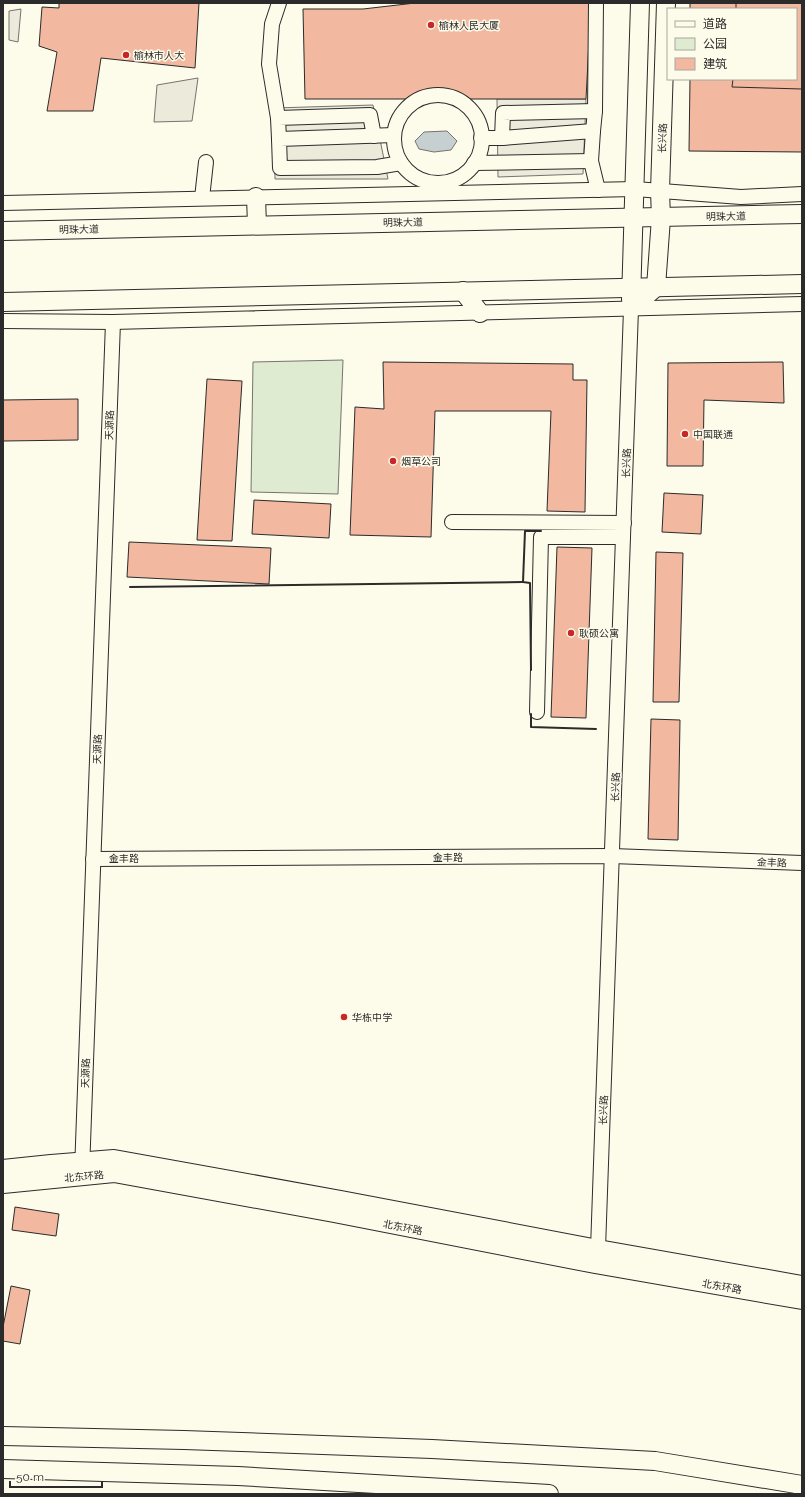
<svg xmlns="http://www.w3.org/2000/svg" width="805" height="1497" viewBox="0 0 805 1497" font-family="Raleway,'Noto Sans SC',sans-serif">
  <rect width="100%" height="100%" fill="#fdfbea"/>
  <path fill="#deebd1" stroke="#74746e" d="M 343,360 L 338,494 L 251,492 L 253,362 Z"/>
  <g fill="#eceadb" stroke="#74746e">
    <path d="M 21,9 L 18,42 L 9,40 L 9,11 Z"/>
    <path d="M 198,78 L 192,121 L 154,122 L 157,85 Z"/>
    <path d="M 497,99 L 586,99 L 583,174 L 498,177 Z"/>
    <path d="M 373,105 L 388,179 L 275,179 L 274,108 Z"/>
  </g>
  <path fill="#c7d0d0" stroke="#74746e" d="M 447,131 L 457,141 L 451,150 L 434,152 L 419,149 L 415,141 L 424,132 Z"/>
  <g fill="#f2b8a0" stroke="#2b2b2b">
    <path d="M 59,3 L 199,3 L 195,68 L 101,58 L 93,111 L 47,111 L 57,52 L 39,46 L 42,7 L 59,8 Z"/>
    <path d="M 415,3 L 591,3 L 586,99 L 305,99 L 303,9 L 363,9 Z"/>
    <path d="M 690,3 L 802,3 L 802,152 L 689,151 L 690,79 L 796,79 L 796,9 L 690,9 Z"/>
    <path d="M 736,3 L 802,3 L 802,89 L 732,87 L 733,79 L 796,79 L 796,9 L 736,9 Z"/>
    <path d="M 383,362 L 573,364 L 573,380 L 587,380 L 585,512 L 547,511 L 551,411 L 435,411 L 431,537 L 350,535 L 355,407 L 384,409 Z"/>
    <path d="M 783,362 L 784,403 L 704,400 L 703,466 L 667,466 L 668,363 Z"/>
    <path d="M 207,379 L 242,381 L 232,541 L 197,540 Z"/>
    <path d="M 78,399 L 78,440 L 3,441 L 3,400 Z"/>
    <path d="M 664,493 L 703,495 L 701,534 L 662,532 Z"/>
    <path d="M 254,500 L 331,504 L 329,538 L 252,534 Z"/>
    <path d="M 129,542 L 271,548 L 269,584 L 127,577 Z"/>
    <path d="M 557,547 L 592,548 L 586,718 L 551,717 Z"/>
    <path d="M 656,552 L 683,553 L 679,702 L 653,702 Z"/>
    <path d="M 651,719 L 680,720 L 678,840 L 648,839 Z"/>
    <path d="M 15,1207 L 59,1214 L 56,1236 L 12,1230 Z"/>
    <path d="M 11,1286 L 30,1290 L 20,1344 L 3,1341 L 3,1327 Z"/>
  </g>
  <g fill="none" stroke-linecap="round" stroke-linejoin="round">
    <defs>
      <g id="minor">
        <circle cx="438" cy="139" r="44"/>
        <path d="M 595,111 L 596,3"/>
        <path d="M 278,118 L 269,64 L 272,24 L 279,3"/>
        <path d="M 394,135 L 279,139 L 280,168 L 377,167 L 401,163"/>
        <path d="M 481,138 L 502,138 L 593,131 L 591,161 L 598,190"/>
        <path d="M 502,138 L 503,113 L 595,111 L 593,131"/>
        <path d="M 279,139 L 278,118 L 370,115 L 374,136"/>
        <path d="M 474,163 L 591,161"/>
        <path d="M 202,198 L 206,162"/>
        <path d="M 3,203 L 635,189 L 741,197 L 802,194"/>
        <path d="M 3,321 L 113,322 L 802,304"/>
        <path d="M 452,522 L 624,523"/>
        <path d="M 537,712 L 541,537 L 623,537"/>
        <path d="M 93,859 L 612,856 L 802,863"/>
        <path d="M 82,1171 L 113,322"/>
        <path d="M 596,1258 L 598,1249 L 631,309"/>
      </g>
      <g id="major">
        <path d="M 256,197 L 257,225"/>
        <path d="M 3,231 L 802,214"/>
        <path d="M 463,291 L 480,313"/>
        <path d="M 631,300 L 640,3"/>
        <path d="M 3,302 L 802,284"/>
        <path d="M 631,309 L 656,287 L 661,218 L 660,191 L 666,3"/>
        <path d="M 3,1169 L 51,1164 L 114,1159 L 341,1200 L 598,1249 L 802,1285"/>
        <path d="M 3,1184 L 114,1173 L 334,1213 L 595,1264 L 802,1300"/>
        <path d="M 3,1436 L 184,1440 L 432,1449 L 655,1461 L 802,1485"/>
        <path d="M 3,1469 L 238,1476 L 549,1494"/>
      </g>
    </defs>
    <use href="#minor" stroke="#2b2b2b" stroke-width="16"/>
    <use href="#major" stroke="#2b2b2b" stroke-width="20"/>
    <use href="#minor" stroke="#fdfbea" stroke-width="14"/>
    <use href="#major" stroke="#fdfbea" stroke-width="18"/>
    <g stroke="#2b2b2b" stroke-width="2">
      <path d="M 130,587 L 523,582"/>
      <path d="M 531,670 L 530,583 L 523,582 L 525,531 L 541,531"/>
      <path d="M 531,714 L 531,727 L 596,729"/>
    </g>
  </g>
  <g fill="#c62828" stroke="#fdfbea" stroke-width="1.5">
    <circle cx="431" cy="25" r="4"/>
    <circle cx="126" cy="55" r="4"/>
    <circle cx="685" cy="434" r="4"/>
    <circle cx="393" cy="461" r="4"/>
    <circle cx="571" cy="633" r="4"/>
    <circle cx="344" cy="1017" r="4"/>
  </g>
  <g text-anchor="middle" stroke-width="3" stroke-linejoin="round" paint-order="stroke">
    <g font-size="10" fill="#2b2b2b" stroke="#fdfbea" text-anchor="start">
      <text x="439" y="29">榆林人民大厦</text>
      <text x="134" y="59">榆林市人大</text>
      <text x="693" y="438">中国联通</text>
      <text x="401" y="465">烟草公司</text>
      <text x="579" y="637">耿硕公寓</text>
      <text x="352" y="1021">华栋中学</text>
    </g>
    <g font-size="10" fill="#2b2b2b" stroke="#fdfbea">
      <text transform="translate(662 138) rotate(-88)" y="4">长兴路</text>
      <text transform="translate(726 216) rotate(-1)" y="4">明珠大道</text>
      <text transform="translate(403 222) rotate(-1)" y="4">明珠大道</text>
      <text transform="translate(79 229) rotate(-1)" y="4">明珠大道</text>
      <text transform="translate(109 425) rotate(-88)" y="4">天源路</text>
      <text transform="translate(626 463) rotate(-88)" y="4">长兴路</text>
      <text transform="translate(97 749) rotate(-88)" y="4">天源路</text>
      <text transform="translate(615 787) rotate(-88)" y="4">长兴路</text>
      <text x="448" y="861">金丰路</text>
      <text x="124" y="862">金丰路</text>
      <text transform="translate(772 862) rotate(2)" y="4">金丰路</text>
      <text transform="translate(85 1073) rotate(-88)" y="4">天源路</text>
      <text transform="translate(603 1110) rotate(-88)" y="4">长兴路</text>
      <text transform="translate(84 1176) rotate(-5)" y="4">北东环路</text>
      <text transform="translate(403 1227) rotate(11)" y="4">北东环路</text>
      <text transform="translate(722 1286) rotate(10)" y="4">北东环路</text>
    </g>
  </g>
  <rect width="805" height="1497" fill="none" stroke="#2b2b2b" stroke-width="8"/>
  <rect x="667" y="8" width="130" height="72" fill="#fdfbea" stroke="#a9a89e"/>
  <rect x="675" y="21" width="20" height="6" fill="#fdfbea" stroke="#a9a89e"/>
  <text x="703" y="28" font-size="12" fill="#2b2b2b">道路</text>
  <rect x="675" y="38" width="20" height="12" fill="#deebd1" stroke="#a9a89e"/>
  <text x="703" y="48" font-size="12" fill="#2b2b2b">公园</text>
  <rect x="675" y="58" width="20" height="12" fill="#f2b8a0" stroke="#a9a89e"/>
  <text x="703" y="68" font-size="12" fill="#2b2b2b">建筑</text>
  <path d="M10 1481v6h92v-6" fill="none" stroke="#2b2b2b" stroke-width="2"/>
  <text x="16" y="1481" font-size="12" fill="#2b2b2b" stroke="#fdfbea" stroke-width="3" paint-order="stroke">50 m</text>
</svg>
